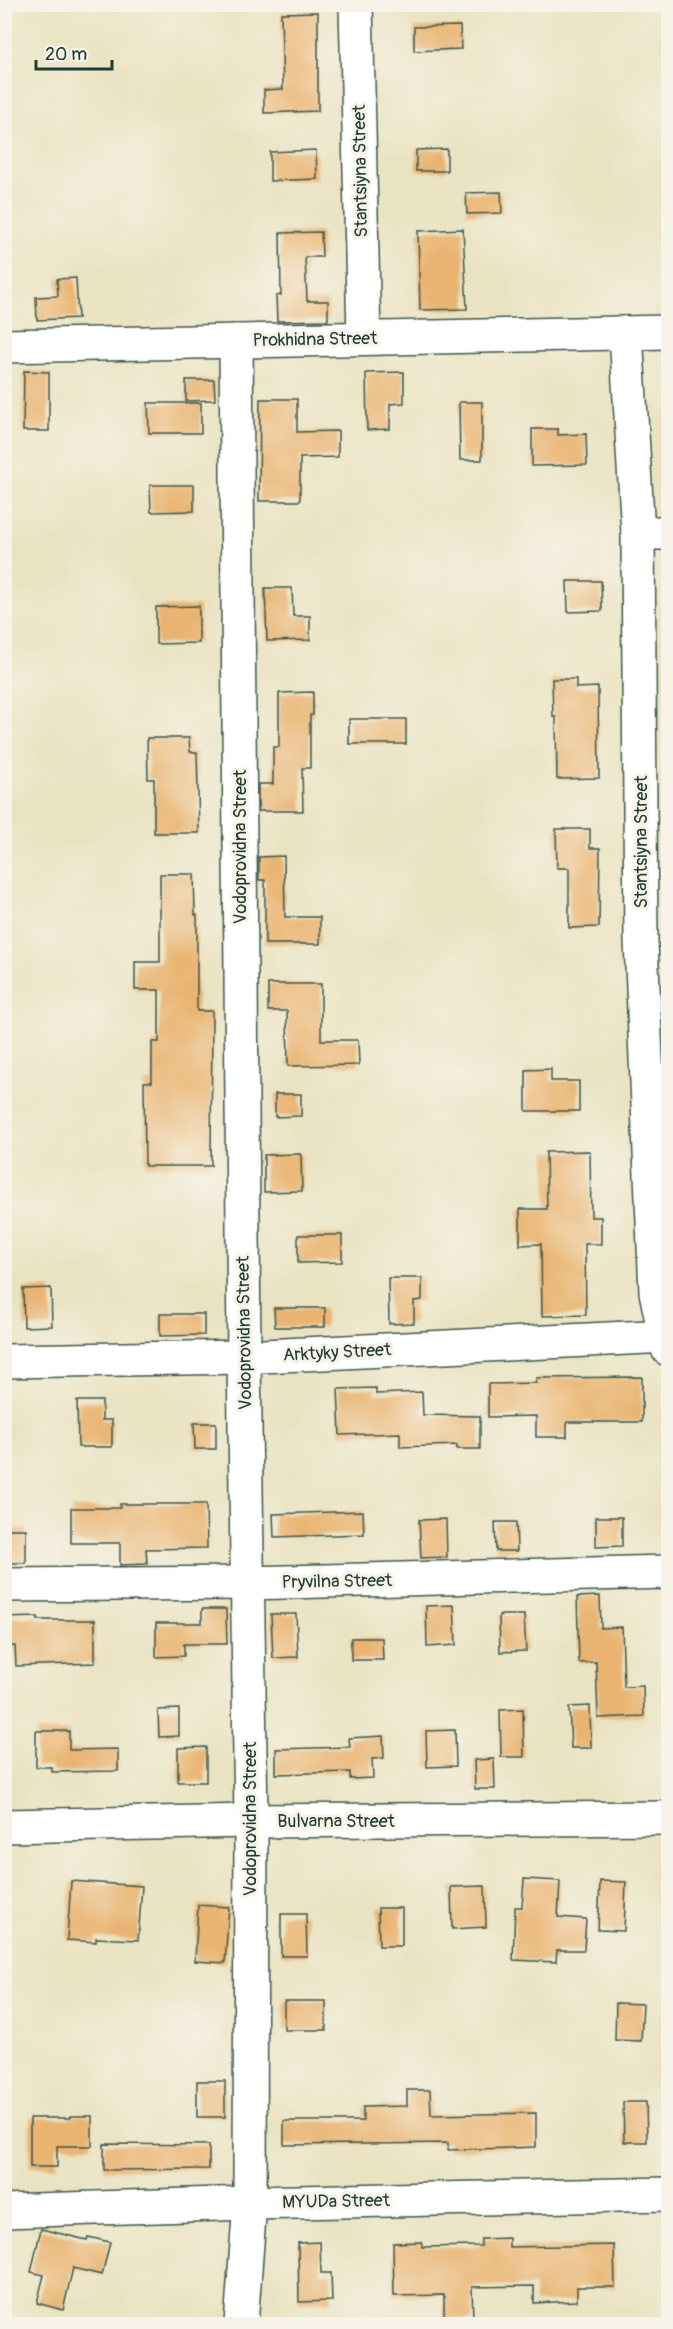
<svg xmlns="http://www.w3.org/2000/svg" width="673" height="2329" viewBox="0 0 673 2329" font-family="Pangolin,sans-serif">
  <rect width="100%" height="100%" fill="#f7f3e8"/>
  <filter id="ink" filterUnits="userSpaceOnUse"><feTurbulence type="fractalNoise" baseFrequency=".0167" numOctaves="2"/><feDisplacementMap in="SourceGraphic" scale="12" xChannelSelector="R" yChannelSelector="G"/><feConvolveMatrix kernelMatrix="1 2 1 2 8 2 1 2 1" color-interpolation-filters="sRGB"/></filter>
  <filter id="wash" filterUnits="userSpaceOnUse"><feTurbulence type="fractalNoise" baseFrequency=".008" numOctaves="4" result="noise"/><feDisplacementMap in="SourceGraphic" scale="24" xChannelSelector="R" yChannelSelector="G"/><feGaussianBlur stdDeviation="1.35" result="paint"/><feColorMatrix in="noise" values="0 0 0 0 0 0 0 0 0 0 0 0 0 0 0 0 0 1.4 0 .05"/><feComposite in="paint" operator="in"/></filter>
  <g filter="url(#wash)">
    <rect width="100%" height="100%" fill="#eae3c2"/>
    <g id="blocks">
      <g fill="#e9b471">
        <path d="M 318,12 L 318,111 L 264,113 L 264,90 L 283,89 L 281,13 Z"/>
        <path d="M 460,26 L 461,49 L 414,51 L 414,27 Z"/>
        <path d="M 447,149 L 447,171 L 416,171 L 416,150 Z"/>
        <path d="M 316,150 L 317,179 L 270,181 L 270,152 Z"/>
        <path d="M 501,192 L 502,213 L 467,214 L 466,193 Z"/>
        <path d="M 463,229 L 467,309 L 420,310 L 418,231 Z"/>
        <path d="M 321,232 L 322,257 L 305,257 L 307,301 L 328,301 L 328,320 L 277,321 L 276,296 L 281,295 L 280,233 Z"/>
        <path d="M 76,278 L 78,318 L 37,320 L 36,297 L 58,296 L 57,279 Z"/>
        <path d="M 24,371 L 49,372 L 49,431 L 23,431 Z"/>
        <path d="M 404,372 L 404,403 L 390,404 L 390,429 L 367,430 L 366,373 Z"/>
        <path d="M 186,380 L 214,380 L 215,400 L 186,401 Z"/>
        <path d="M 260,399 L 297,399 L 297,432 L 338,431 L 338,457 L 300,458 L 300,501 L 259,501 Z"/>
        <path d="M 459,402 L 482,402 L 482,460 L 460,460 Z"/>
        <path d="M 148,403 L 201,403 L 201,433 L 149,433 Z"/>
        <path d="M 532,429 L 558,429 L 558,435 L 586,434 L 587,465 L 532,466 Z"/>
        <path d="M 150,485 L 194,485 L 194,511 L 151,512 Z"/>
        <path d="M 567,581 L 601,581 L 602,611 L 568,612 Z"/>
        <path d="M 265,588 L 292,588 L 293,616 L 310,616 L 310,640 L 267,641 Z"/>
        <path d="M 199,606 L 199,643 L 156,644 L 156,607 Z"/>
        <path d="M 552,679 L 576,679 L 576,688 L 598,687 L 599,778 L 557,779 L 556,717 L 553,717 Z"/>
        <path d="M 313,692 L 313,715 L 310,715 L 310,768 L 302,768 L 303,811 L 258,811 L 258,784 L 273,784 L 273,747 L 279,747 L 279,693 Z"/>
        <rect x="349" y="719" width="57" height="25"/>
        <path d="M 147,738 L 189,738 L 190,752 L 197,752 L 199,833 L 154,833 L 154,779 L 148,779 Z"/>
        <path d="M 556,829 L 590,829 L 590,848 L 600,848 L 599,927 L 569,928 L 569,868 L 557,868 Z"/>
        <path d="M 284,856 L 285,917 L 320,917 L 320,944 L 265,944 L 265,880 L 259,880 L 259,857 Z"/>
        <path d="M 160,874 L 194,874 L 195,915 L 197,915 L 197,1011 L 212,1011 L 211,1166 L 145,1166 L 144,1082 L 152,1082 L 152,1042 L 159,1042 L 159,990 L 135,990 L 135,962 L 160,962 Z"/>
        <path d="M 268,984 L 321,984 L 321,1040 L 358,1040 L 359,1065 L 288,1066 L 287,1011 L 268,1011 Z"/>
        <path d="M 551,1069 L 551,1081 L 579,1081 L 579,1111 L 526,1111 L 526,1070 Z"/>
        <path d="M 275,1094 L 301,1094 L 301,1116 L 275,1117 Z"/>
        <path d="M 590,1151 L 591,1217 L 601,1217 L 601,1244 L 585,1244 L 586,1315 L 542,1316 L 541,1244 L 520,1245 L 520,1209 L 547,1209 L 546,1152 Z"/>
        <path d="M 301,1154 L 302,1191 L 264,1192 L 264,1155 Z"/>
        <path d="M 298,1235 L 342,1235 L 342,1262 L 298,1263 Z"/>
        <path d="M 388,1278 L 422,1278 L 422,1300 L 414,1301 L 414,1323 L 389,1324 Z"/>
        <path d="M 51,1288 L 52,1326 L 24,1327 L 23,1289 Z"/>
        <path d="M 274,1308 L 325,1308 L 325,1327 L 275,1327 Z"/>
        <path d="M 160,1314 L 204,1314 L 204,1335 L 160,1336 Z"/>
        <path d="M 642,1377 L 642,1422 L 567,1422 L 567,1437 L 536,1437 L 536,1416 L 488,1417 L 488,1384 L 536,1383 L 536,1378 Z"/>
        <path d="M 376,1388 L 376,1394 L 422,1392 L 423,1415 L 480,1416 L 480,1449 L 457,1449 L 457,1445 L 400,1447 L 400,1433 L 340,1435 L 338,1389 Z"/>
        <path d="M 77,1401 L 102,1401 L 102,1420 L 112,1420 L 112,1447 L 78,1447 Z"/>
        <path d="M 194,1423 L 216,1423 L 216,1449 L 195,1449 Z"/>
        <path d="M 120,1504 L 206,1504 L 207,1548 L 146,1549 L 147,1564 L 120,1565 L 120,1543 L 71,1543 L 71,1508 L 120,1508 Z"/>
        <path d="M 363,1511 L 364,1534 L 274,1537 L 273,1514 Z"/>
        <path d="M 596,1517 L 622,1517 L 622,1546 L 596,1547 Z"/>
        <path d="M 446,1519 L 447,1557 L 421,1558 L 419,1520 Z"/>
        <path d="M 495,1522 L 516,1522 L 517,1551 L 496,1551 Z"/>
        <rect x="4" y="1529" width="22" height="34"/>
        <path d="M 600,1596 L 601,1628 L 622,1627 L 624,1687 L 643,1686 L 644,1716 L 598,1718 L 596,1662 L 579,1663 L 577,1597 Z"/>
        <path d="M 454,1605 L 456,1645 L 427,1647 L 426,1606 Z"/>
        <path d="M 202,1609 L 226,1609 L 227,1644 L 184,1644 L 184,1656 L 156,1657 L 156,1623 L 202,1623 Z"/>
        <path d="M 271,1614 L 296,1614 L 298,1657 L 273,1658 Z"/>
        <path d="M 499,1615 L 524,1615 L 526,1651 L 500,1652 Z"/>
        <path d="M 38,1617 L 38,1620 L 95,1620 L 95,1663 L 16,1666 L 15,1646 L 4,1646 L 4,1618 Z"/>
        <path d="M 351,1638 L 382,1638 L 383,1660 L 351,1660 Z"/>
        <path d="M 590,1706 L 591,1748 L 571,1748 L 569,1707 Z"/>
        <path d="M 179,1709 L 179,1736 L 159,1737 L 158,1710 Z"/>
        <path d="M 523,1709 L 524,1757 L 501,1757 L 500,1710 Z"/>
        <path d="M 455,1730 L 456,1766 L 427,1767 L 426,1731 Z"/>
        <path d="M 36,1731 L 69,1731 L 69,1750 L 118,1749 L 118,1771 L 52,1772 L 52,1767 L 36,1767 Z"/>
        <path d="M 383,1736 L 384,1758 L 372,1759 L 373,1778 L 350,1779 L 350,1772 L 276,1774 L 276,1749 L 350,1747 L 349,1738 Z"/>
        <path d="M 206,1747 L 206,1782 L 178,1782 L 178,1748 Z"/>
        <path d="M 494,1759 L 495,1789 L 475,1789 L 474,1760 Z"/>
        <path d="M 524,1879 L 560,1881 L 558,1917 L 586,1919 L 584,1950 L 557,1950 L 556,1962 L 513,1960 L 515,1907 L 522,1907 Z"/>
        <path d="M 71,1881 L 142,1886 L 138,1940 L 96,1938 L 96,1942 L 67,1940 Z"/>
        <path d="M 600,1881 L 626,1882 L 624,1931 L 598,1930 Z"/>
        <path d="M 485,1886 L 486,1927 L 452,1929 L 451,1887 Z"/>
        <path d="M 198,1905 L 229,1907 L 225,1963 L 195,1961 Z"/>
        <path d="M 378,1908 L 402,1908 L 402,1946 L 379,1946 Z"/>
        <path d="M 281,1914 L 306,1914 L 307,1956 L 281,1956 Z"/>
        <rect x="284" y="2001" width="42" height="29"/>
        <path d="M 616,2003 L 643,2004 L 641,2041 L 615,2040 Z"/>
        <rect x="197" y="2081" width="28" height="36"/>
        <path d="M 407,2090 L 430,2090 L 431,2115 L 536,2113 L 536,2147 L 448,2150 L 448,2143 L 284,2145 L 284,2121 L 363,2121 L 363,2107 L 407,2106 Z"/>
        <path d="M 623,2102 L 646,2102 L 647,2142 L 624,2142 Z"/>
        <path d="M 70,2116 L 92,2116 L 92,2146 L 57,2146 L 57,2167 L 30,2167 L 30,2118 L 70,2118 Z"/>
        <path d="M 104,2144 L 209,2145 L 209,2169 L 104,2170 Z"/>
        <path d="M 41,2229 L 87,2240 L 88,2237 L 110,2242 L 102,2275 L 73,2268 L 63,2310 L 37,2303 L 44,2275 L 31,2272 Z"/>
        <path d="M 509,2238 L 509,2247 L 614,2245 L 615,2287 L 577,2287 L 577,2301 L 534,2303 L 534,2286 L 472,2287 L 473,2320 L 444,2320 L 444,2295 L 394,2296 L 393,2243 L 422,2242 L 422,2247 L 481,2246 L 481,2239 Z"/>
        <path d="M 320,2242 L 321,2273 L 331,2273 L 332,2301 L 299,2302 L 298,2243 Z"/>
      </g>
    </g>
  </g>
  <g filter="url(#ink)">
    <use href="#blocks" fill-opacity="0" stroke="#3d5649" stroke-width="1.5"/>
    <g fill="none" stroke-linecap="round" stroke-linejoin="round">
      <defs>
        <g id="minor">
          <path d="M 356,4 L 364,338"/>
          <path d="M 626,333 L 638,533 L 641,941 L 656,1292 L 668,1349"/>
          <path d="M 236,341 L 244,1357 L 251,1821 L 250,2203 L 241,2324"/>
          <path d="M 4,346 L 668,332"/>
          <path d="M 638,533 L 668,533"/>
          <path d="M 4,1361 L 244,1357 L 668,1336"/>
          <path d="M 4,1585 L 247,1583 L 668,1572"/>
          <path d="M 4,1826 L 251,1821 L 668,1818"/>
          <path d="M 4,2211 L 250,2203 L 668,2194"/>
        </g>
      </defs>
      <use href="#minor" stroke="#3d5649" stroke-width="36"/>
      <use href="#minor" stroke="#fff" stroke-width="33"/>
    </g>
  </g>
  <g text-anchor="middle" stroke-width="6" stroke-linejoin="round" paint-order="stroke">
    <g font-size="18" fill="#1f3d34" stroke="#f7f3e8">
      <text transform="translate(360 171) rotate(-91)" y="6">Stantsiyna Street</text>
      <text transform="translate(315 339) rotate(-1)" y="6">Prokhidna Street</text>
      <text transform="translate(641 842) rotate(-90)" y="6">Stantsiyna Street</text>
      <text transform="translate(240 847) rotate(-90)" y="6">Vodoprovidna Street</text>
      <text transform="translate(244 1333) rotate(-91)" y="6">Vodoprovidna Street</text>
      <text transform="translate(337 1352) rotate(-3)" y="6">Arktyky Street</text>
      <text transform="translate(337 1581) rotate(-1)" y="6">Pryvilna Street</text>
      <text transform="translate(250 1819) rotate(-90)" y="6">Vodoprovidna Street</text>
      <text x="336" y="1827">Bulvarna Street</text>
      <text transform="translate(336 2201) rotate(-1)" y="6">MYUDa Street</text>
    </g>
  </g>
  <rect width="673" height="2329" fill="none" stroke="#f7f3e8" stroke-width="24"/>
  <path d="M36 60v9h76v-9" fill="none" stroke="#1f3d34" stroke-width="3"/>
  <text x="45" y="60" font-size="18" fill="#1f3d34" stroke="#f7f3e8" stroke-width="4.5" paint-order="stroke">20 m</text>
</svg>
